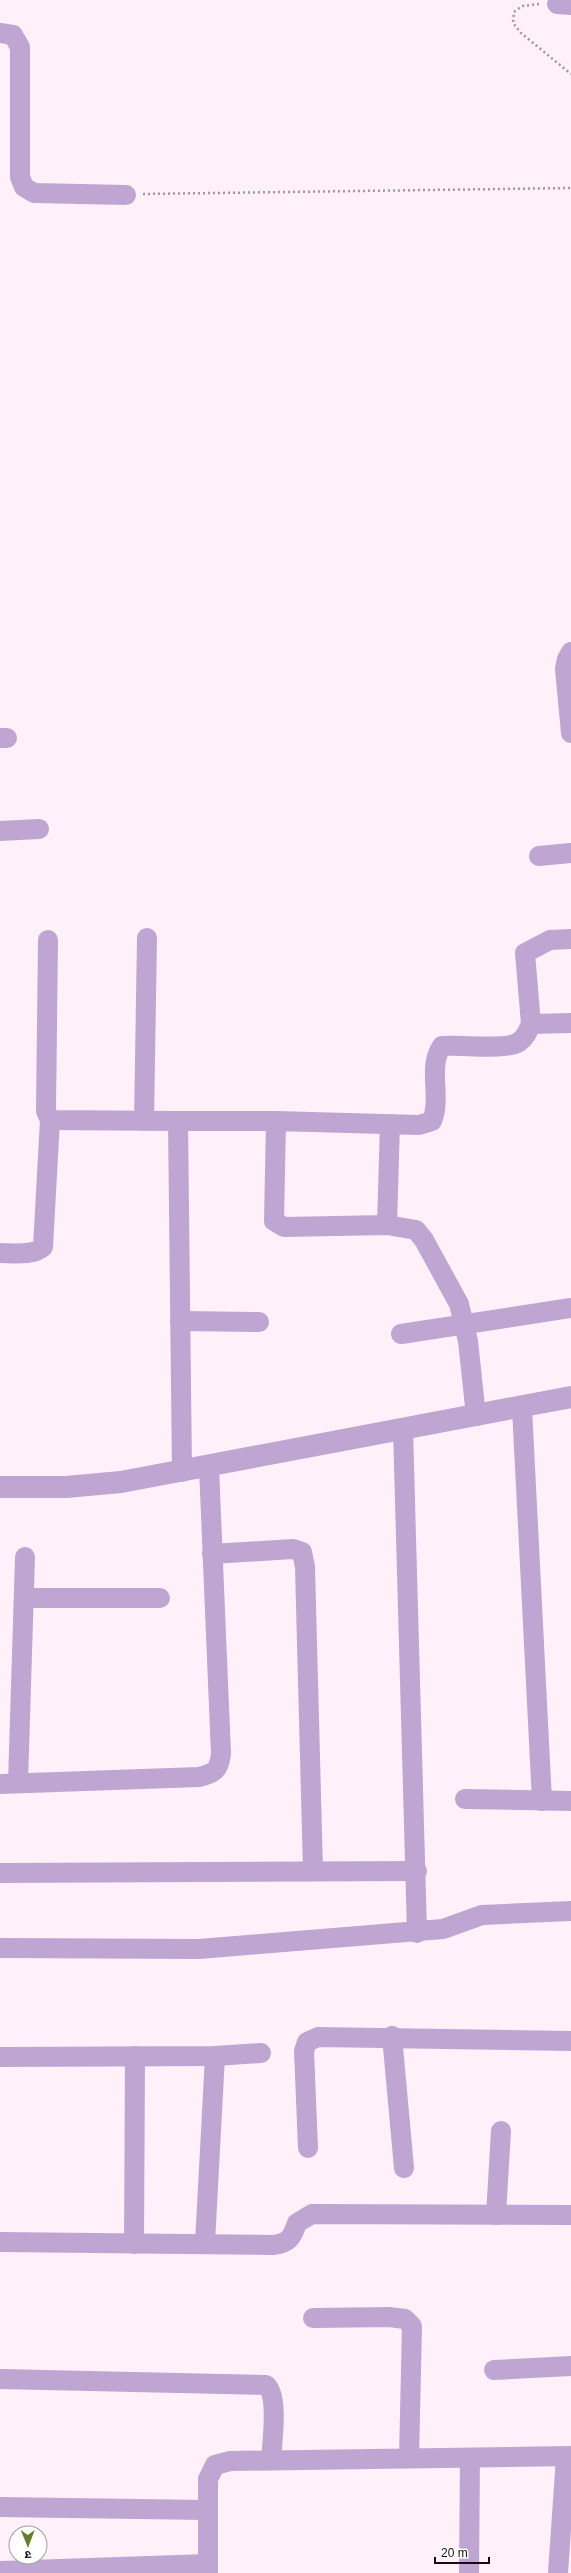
<svg xmlns="http://www.w3.org/2000/svg" width="571" height="2573" viewBox="0 0 571 2573" font-family="Helvetica,'Noto Sans Devanagari',sans-serif">
  <rect width="100%" height="100%" fill="#fff0f9"/>
  <g fill="none" stroke-linecap="round" stroke-linejoin="round">
    <g stroke="#a2959d" stroke-width="2.5" stroke-dasharray="2 3" stroke-linecap="butt">
      <path d="M 539,4 L 522,6 L 514,12 L 513,23 L 521,33 L 571,74"/>
      <path d="M 143,194 L 571,188"/>
    </g>
    <g stroke="#bfa5d2" stroke-width="20">
      <path d="M 557,4 L 571,5"/>
      <path d="M 0,33 L 13,35 L 20,47 L 20,177 L 24,187 L 34,193 L 126,195"/>
      <path d="M 571,652 L 567,659 L 565,669 L 571,733"/>
      <path d="M 0,738 L 7,738"/>
      <path d="M 0,831 L 39,829"/>
      <path d="M 539,856 L 571,853"/>
      <path d="M 48,940 L 46,1111 L 50,1120 L 178,1121"/>
      <path d="M 531,1024 L 571,1023"/>
      <path d="M 144,1121 L 147,938"/>
      <path d="M 387,1225 L 390,1124"/>
      <path d="M 0,1253 C 12,1253 34,1256 43,1247 L 50,1120"/>
      <path d="M 180,1321 L 259,1322"/>
      <path d="M 401,1334 L 571,1308"/>
      <path d="M 522,1408 L 542,1801"/>
      <path d="M 476,1416 L 468,1341 L 459,1304 L 424,1240 L 416,1230 L 387,1225 L 284,1227 L 274,1221 L 276,1121 L 419,1125 L 432,1121 C 442,1097 427,1067 442,1046 C 461,1044 505,1051 519,1042 C 526,1037 528,1031 531,1024 L 525,953 L 550,940 L 571,939"/>
      <path d="M 403,1429 L 417,1933"/>
      <path d="M 182,1472 L 178,1121 L 276,1121"/>
      <path d="M 212,1554 L 293,1549 L 302,1552 L 305,1567 L 313,1871"/>
      <path d="M 25,1598 L 160,1598"/>
      <path d="M 18,1783 L 25,1557"/>
      <path d="M 0,1784 L 199,1777 C 215,1773 219,1770 221,1754 L 209,1467"/>
      <path d="M 465,1799 L 571,1801"/>
      <path d="M 0,1873 L 417,1871"/>
      <path d="M 0,1948 L 199,1949 L 443,1929 L 482,1915 L 571,1911"/>
      <path d="M 392,2036 L 404,2168"/>
      <path d="M 0,2057 L 215,2056 L 261,2053"/>
      <path d="M 308,2148 L 304,2051 L 307,2042 L 318,2037 L 571,2041"/>
      <path d="M 496,2215 L 501,2131"/>
      <path d="M 0,2242 L 273,2245 C 289,2243 292,2238 297,2223 L 312,2214 L 571,2215"/>
      <path d="M 205,2243 L 215,2056"/>
      <path d="M 134,2244 L 135,2056"/>
      <path d="M 313,2318 L 389,2317 L 405,2319 L 412,2326 L 409,2458"/>
      <path d="M 494,2370 L 571,2366"/>
      <path d="M 0,2379 L 266,2385 C 279,2396 272,2443 271,2460"/>
      <path d="M 0,2507 L 207,2510"/>
      <path d="M 0,2571 L 208,2564"/>
      <path d="M 208,2573 L 208,2479 L 215,2465 L 230,2461 L 571,2456"/>
      <path d="M 469,2573 L 470,2458"/>
      <path d="M 558,2573 L 566,2457"/>
    </g>
    <path stroke="#bfa5d2" stroke-width="22" d="M 0,1487 L 66,1487 L 121,1482 L 571,1397"/>
  </g>
  <g transform="translate(28 2545) rotate(179)"><circle r="19" fill="#ffffff" stroke="#a19ea0"/>
  <path d="M0-3L7 15L0 10L-7 15Z" fill="#697c2d"/>
  <text y="-6" font-size="11" font-weight="bold" text-anchor="middle" fill="#140c11">उ</text>
  </g>
  <path d="M435 2557v6h54v-6" fill="none" stroke="#140c11" stroke-width="2"/>
  <text x="441" y="2557" font-size="12" fill="#140c11" stroke="#ffffff" stroke-width="3" paint-order="stroke">20 m</text>
</svg>
